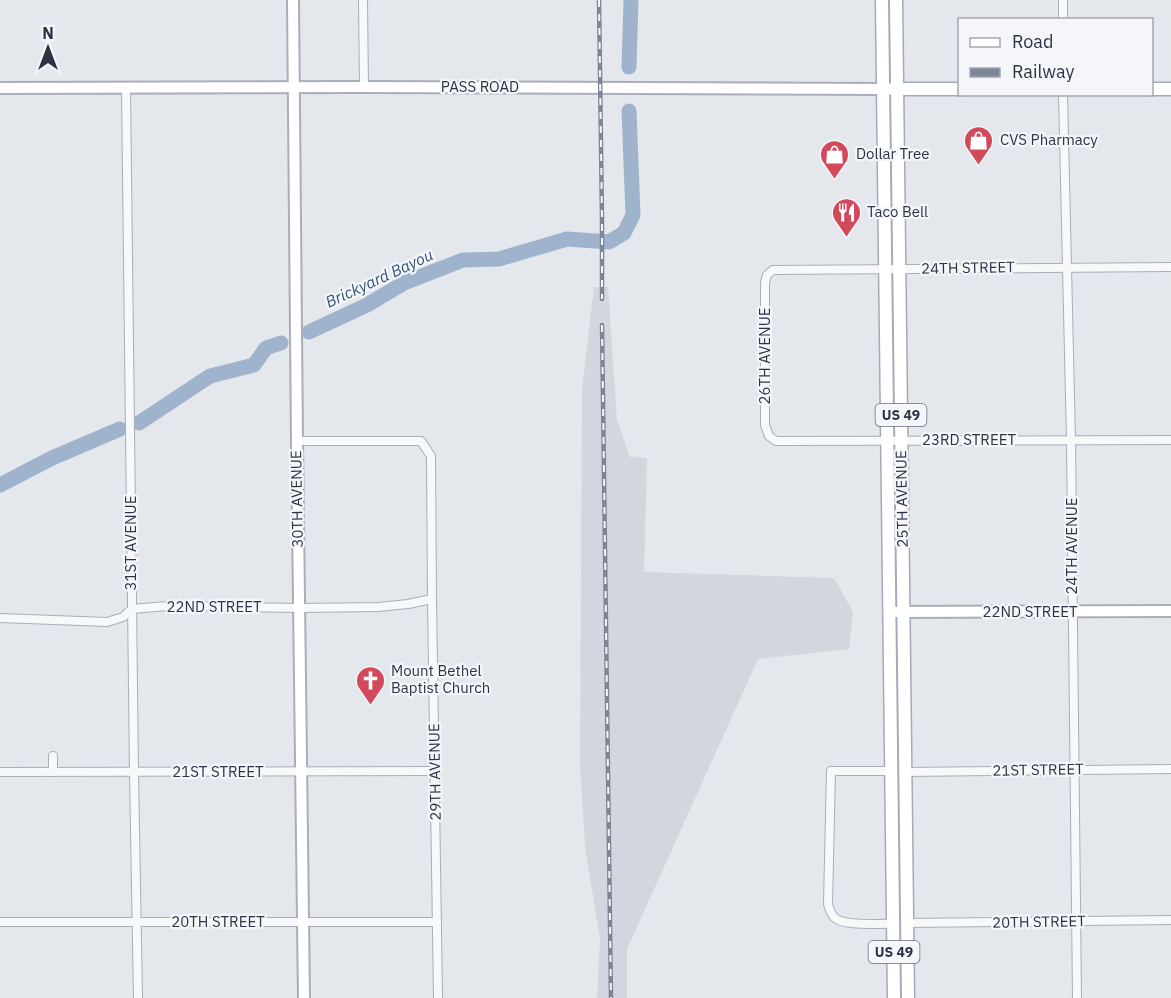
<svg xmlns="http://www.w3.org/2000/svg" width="1171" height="998" viewBox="0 0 1171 998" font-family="'IBM Plex Sans',sans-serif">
  <rect width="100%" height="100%" fill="#e4e7ec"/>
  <path fill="#d2d6de" d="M 594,287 L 608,287 L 617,420 L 630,457 L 647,458 L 644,572 L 834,578 L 853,612 L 849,649 L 758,659 L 627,949 L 627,998 L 597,998 L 600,939 L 585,846 L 580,764 L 582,389 Z"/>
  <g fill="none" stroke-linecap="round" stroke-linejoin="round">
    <g stroke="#9fb4cc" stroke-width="15">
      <path d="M 629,67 L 631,0"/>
      <path d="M 309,332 L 367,305 L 404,283 L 463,260 L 499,259 L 567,239 L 609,242 L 624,233 L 633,215 L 629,111"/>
      <path d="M 139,423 L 210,376 L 254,365 L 266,348 L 281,343"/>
      <path d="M 0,485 L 52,458 L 120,429"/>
    </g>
    <defs>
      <g id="street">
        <path d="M 363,0 L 364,87"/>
        <path d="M 1063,0 L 1063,20"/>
        <path d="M 126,88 L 134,772 L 138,998"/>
        <path d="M 1063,94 L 1071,440 L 1077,998"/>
        <path d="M 1171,267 L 773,270 L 767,275 L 765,283 L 765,425 L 769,436 L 776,441 L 1171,440"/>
        <path d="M 297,441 L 421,441 L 431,456 L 432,599 L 438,998"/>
        <path d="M 0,618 L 107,622 L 123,617 L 132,609 L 167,606 L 299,608 L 378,607 L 408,604 L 432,599"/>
        <path d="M 892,771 L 831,771 L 828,904 C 829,908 831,914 834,917 C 843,927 880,923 893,924"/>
        <path d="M 0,772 L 435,771"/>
        <path d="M 53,772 L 53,756"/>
        <path d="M 905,772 L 1171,769"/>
        <path d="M 0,922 L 437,922"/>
        <path d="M 907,923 L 1171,920"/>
      </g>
      <g id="secondary">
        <path d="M 293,0 L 297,441 L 304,998"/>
        <path d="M 0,88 L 364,87 L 883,89"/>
        <path d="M 895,612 L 1171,611"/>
      </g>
      <g id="primary">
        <path d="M 882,0 L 894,998"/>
        <path d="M 896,0 L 908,998"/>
        <path d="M 892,89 L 960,89"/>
        <path d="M 1152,89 L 1171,89"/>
      </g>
    </defs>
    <use href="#street" stroke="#a9aeb7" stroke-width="10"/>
    <use href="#secondary" stroke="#a9aeb7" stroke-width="14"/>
    <use href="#primary" stroke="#a3abb8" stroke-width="15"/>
    <use href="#street" stroke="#f7f8fa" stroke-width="8"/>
    <use href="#secondary" stroke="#fff" stroke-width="10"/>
    <use href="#primary" stroke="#fff" stroke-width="12"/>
    <defs>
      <g id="rail">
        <path d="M 599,0 L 602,219 L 602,299"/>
        <path d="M 602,325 L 611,998"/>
      </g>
    </defs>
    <use href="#rail" stroke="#7d8696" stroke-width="4.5"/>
    <use href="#rail" stroke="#f4f6f9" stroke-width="2" stroke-dasharray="7" stroke-linecap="butt"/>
  </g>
  <defs>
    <symbol id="shop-pin" viewBox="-11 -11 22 30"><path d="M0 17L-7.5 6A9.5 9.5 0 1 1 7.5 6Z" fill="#d1495b" stroke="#f4f6f9"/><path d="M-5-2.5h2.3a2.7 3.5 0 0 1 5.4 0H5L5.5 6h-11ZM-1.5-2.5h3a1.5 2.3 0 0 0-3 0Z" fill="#fff"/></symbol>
    <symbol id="restaurant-pin" viewBox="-11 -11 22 30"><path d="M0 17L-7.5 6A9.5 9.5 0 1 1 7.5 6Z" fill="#d1495b" stroke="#f4f6f9"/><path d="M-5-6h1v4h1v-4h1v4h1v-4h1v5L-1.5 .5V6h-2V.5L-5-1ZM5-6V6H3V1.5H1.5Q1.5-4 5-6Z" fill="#fff"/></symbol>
    <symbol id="church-pin" viewBox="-11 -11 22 30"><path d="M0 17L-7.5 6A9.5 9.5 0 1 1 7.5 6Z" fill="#d1495b" stroke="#f4f6f9"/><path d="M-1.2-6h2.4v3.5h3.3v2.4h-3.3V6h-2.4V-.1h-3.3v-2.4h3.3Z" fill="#fff"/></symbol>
  </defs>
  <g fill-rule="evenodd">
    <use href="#shop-pin" x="962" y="124" width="33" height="45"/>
    <use href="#shop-pin" x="818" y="138" width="33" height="45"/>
    <use href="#restaurant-pin" x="830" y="196" width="33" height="45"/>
    <use href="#church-pin" x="354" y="664" width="33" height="45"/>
  </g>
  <g text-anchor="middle" stroke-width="4.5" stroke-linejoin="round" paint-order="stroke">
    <g fill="#f4f6f9" stroke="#676e7b" stroke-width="1.5">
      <rect x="875.5" y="404" width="51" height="22" rx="4.5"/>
      <rect x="868.5" y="941" width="51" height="22" rx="4.5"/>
    </g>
    <g font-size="14" font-weight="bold" fill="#2b3445">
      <text x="901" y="420">US 49</text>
      <text x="894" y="957">US 49</text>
    </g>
    <g font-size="15" fill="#2b3445" stroke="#f4f6f9">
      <text x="480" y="92">PASS ROAD</text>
      <text transform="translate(968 268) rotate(-1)" y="5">24TH STREET</text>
      <text transform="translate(765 356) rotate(-90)" y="5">26TH AVENUE</text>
      <text x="969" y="445">23RD STREET</text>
      <text transform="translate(297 499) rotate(-91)" y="5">30TH AVENUE</text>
      <text transform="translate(902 499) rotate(-91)" y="5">25TH AVENUE</text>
      <text transform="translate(131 543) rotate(-90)" y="5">31ST AVENUE</text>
      <text transform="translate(1072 546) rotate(-90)" y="5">24TH AVENUE</text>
      <text x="214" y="612">22ND STREET</text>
      <text x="1030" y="617">22ND STREET</text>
      <text transform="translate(1038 770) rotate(-1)" y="5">21ST STREET</text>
      <text x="218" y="777">21ST STREET</text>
      <text transform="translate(435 772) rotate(-91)" y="5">29TH AVENUE</text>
      <text x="218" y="927">20TH STREET</text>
      <text transform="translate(1039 922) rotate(-1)" y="5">20TH STREET</text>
    </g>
    <g font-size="15" fill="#2b3445" stroke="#f4f6f9" text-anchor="start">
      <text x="1000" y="145">CVS Pharmacy</text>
      <text x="856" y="159">Dollar Tree</text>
      <text x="867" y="217">Taco Bell</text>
      <text x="391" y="676">Mount Bethel<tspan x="391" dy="17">Baptist Church</tspan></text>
    </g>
    <g font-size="16" font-style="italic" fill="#34527a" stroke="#f4f6f9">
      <text transform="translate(379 278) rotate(-25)" y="6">Brickyard Bayou</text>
    </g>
  </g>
  <rect x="958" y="18" width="195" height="78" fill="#f4f6f9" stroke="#a4a8b1" stroke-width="1.5"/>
  <rect x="970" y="38" width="30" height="9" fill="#ffffff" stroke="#a4a8b1" stroke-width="1.5"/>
  <text x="1012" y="48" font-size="18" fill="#2b3445">Road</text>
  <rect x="970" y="68" width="30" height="9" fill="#7d8696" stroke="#a4a8b1" stroke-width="1.5"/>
  <text x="1012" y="78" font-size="18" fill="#2b3445">Railway</text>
  <g transform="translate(48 48)" stroke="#f4f6f9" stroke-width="4.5" paint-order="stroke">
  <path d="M0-4.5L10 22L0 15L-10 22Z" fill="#2b3445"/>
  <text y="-9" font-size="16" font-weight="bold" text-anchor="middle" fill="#2b3445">N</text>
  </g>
</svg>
